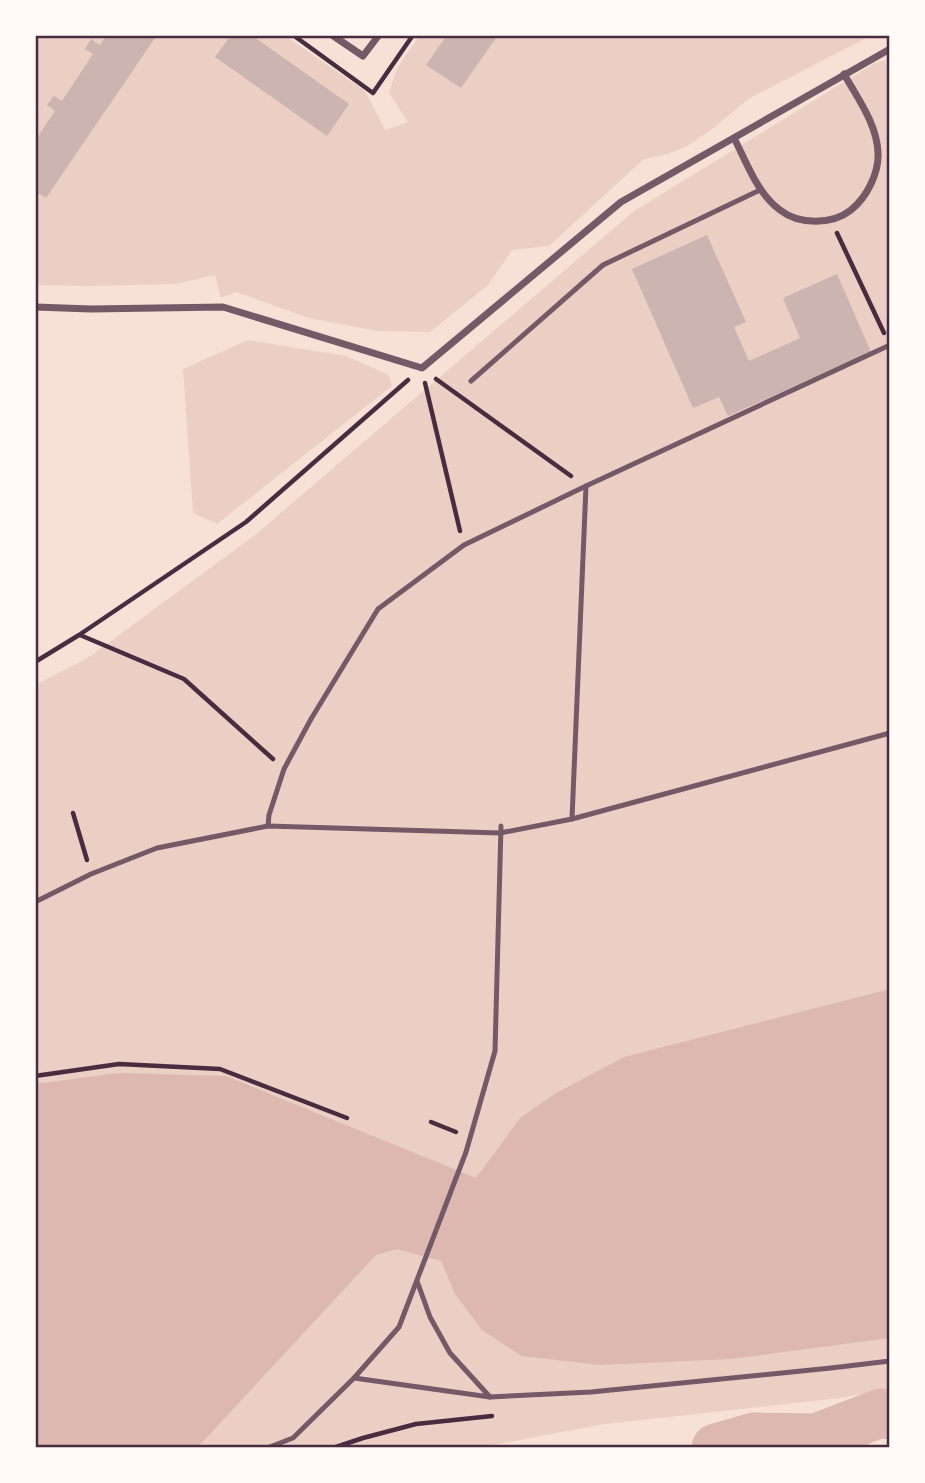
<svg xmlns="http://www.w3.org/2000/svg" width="925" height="1483" viewBox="0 0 925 1483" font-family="'Archivo Narrow',sans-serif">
  <rect width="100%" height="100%" fill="#f7e1d7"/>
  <g fill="#ebcfc5">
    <path d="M 35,35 L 284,35 L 365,91 L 385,130 L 408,122 L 389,93 L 397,68 L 420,35 L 869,35 L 866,38 L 748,99 L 711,130 L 687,146 L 668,154 L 644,159 L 549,246 L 512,250 L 488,285 L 430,332 L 377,331 L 309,318 L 236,292 L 221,298 L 215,275 L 176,284 L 86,286 L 35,285 Z"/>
    <path d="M 890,59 L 890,1390 L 832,1399 L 605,1424 L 477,1448 L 35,1448 L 35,685 L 89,657 L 255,535 L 634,211 L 875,63 Z"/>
    <path d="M 248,340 L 346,356 L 389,375 L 392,386 L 217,524 L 193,513 L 183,369 Z"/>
  </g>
  <path fill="#dcb8b0" d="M 890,989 L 890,1338 L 731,1359 L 600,1365 L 521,1356 L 482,1330 L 455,1294 L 441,1261 L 397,1249 L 376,1255 L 197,1448 L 35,1448 L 35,1084 L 118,1073 L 226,1076 L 476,1178 L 520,1118 L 556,1093 L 624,1057 Z"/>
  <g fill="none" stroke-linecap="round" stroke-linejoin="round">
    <path stroke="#dcb8b0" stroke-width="49" d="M 716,1448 L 754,1437 L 816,1438 L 881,1413 L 890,1415"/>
  </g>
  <g fill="#ccb4b1">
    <path d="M 107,35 L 157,35 L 46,198 L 35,191 L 35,141 L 55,111 L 47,105 L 54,96 L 62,101 L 93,54 L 85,49 L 91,39 L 100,45 Z"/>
    <path d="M 231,35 L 251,35 L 349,104 L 327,136 L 215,57 Z"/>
    <path d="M 447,35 L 498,35 L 461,88 L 426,65 Z"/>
    <path d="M 707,235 L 746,322 L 734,327 L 749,361 L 800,338 L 783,298 L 837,274 L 871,352 L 728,416 L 719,397 L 693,408 L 632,269 Z"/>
  </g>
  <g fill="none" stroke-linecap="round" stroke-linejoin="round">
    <g stroke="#4a2c40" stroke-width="4.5">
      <path d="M 293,35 L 373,93 L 413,35"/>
      <path d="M 837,233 L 884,333"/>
      <path d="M 436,379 L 571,476"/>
      <path d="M 425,383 L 460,531"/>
      <path d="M 80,635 L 184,679 L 273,759"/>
      <path d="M 35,662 L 79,635 L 246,522 L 408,380"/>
      <path d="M 73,813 L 87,860"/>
      <path d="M 35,1076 L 119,1064 L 220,1069 L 347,1118"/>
      <path d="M 431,1122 L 456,1132"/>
      <path d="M 333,1448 L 363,1438 L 416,1424 L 492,1416"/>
    </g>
    <g stroke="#755966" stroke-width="5">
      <path d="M 471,381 L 603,265 L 760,190"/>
      <path d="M 572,819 L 586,486"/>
      <path d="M 268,826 L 269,815 L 284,769 L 311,719 L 378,609 L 464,545 L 586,486 L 890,345"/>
      <path d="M 35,902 L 91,874 L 157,848 L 268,826 L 500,833 L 572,819 L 890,733"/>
      <path d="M 417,1281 L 430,1317 L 450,1353 L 490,1397"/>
      <path d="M 354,1378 L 399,1327 L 466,1152 L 495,1051 L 501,826"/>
      <path d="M 267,1448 L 293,1438 L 354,1378 L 490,1397 L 591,1392 L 831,1368 L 890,1361"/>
    </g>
    <g stroke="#755966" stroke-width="7">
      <path d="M 332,35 L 363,56 L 379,35"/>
      <path d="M 734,138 C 747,163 757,193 780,210 C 799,225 832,225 851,210 C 867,197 879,173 878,153 C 877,124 858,99 844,74"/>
      <path d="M 35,307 L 91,309 L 223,307 L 422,368 L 621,202 L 890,49"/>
    </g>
  </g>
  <rect width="925" height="1483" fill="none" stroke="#fffaf5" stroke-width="74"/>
  <rect x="37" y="37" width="851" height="1409" fill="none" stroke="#4a2c40" stroke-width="2.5"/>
</svg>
